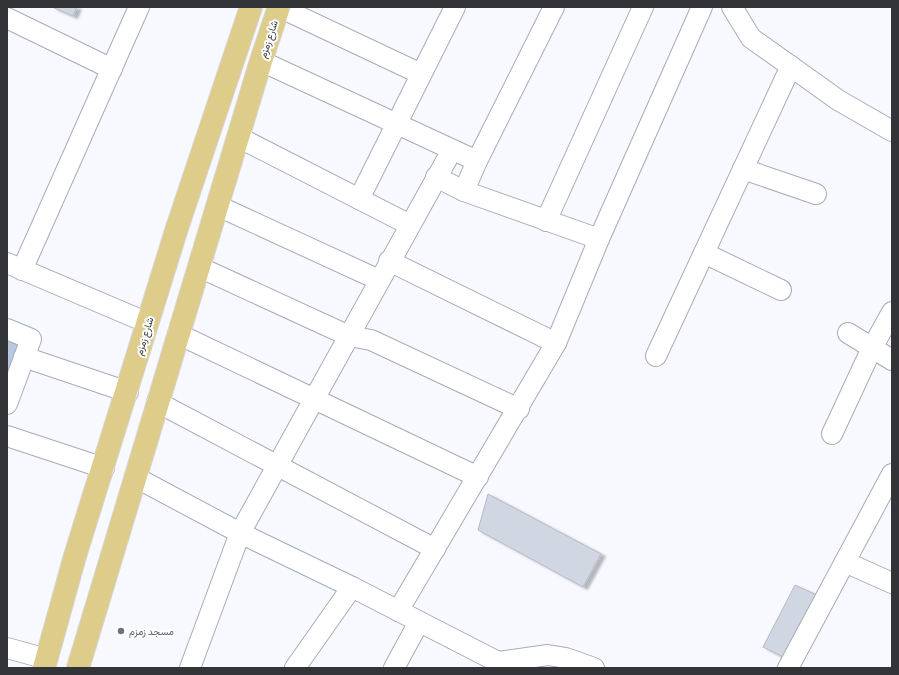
<svg xmlns="http://www.w3.org/2000/svg" width="899" height="675" viewBox="0 0 899 675" font-family="Bitter,Vazirmatn,serif">
  <defs>
    <filter id="shadow"><feDropShadow dx="4.5" dy="2.5" stdDeviation="1" flood-color="#0004"/></filter>
  </defs>
  <rect width="100%" height="100%" fill="#f7f9fe"/>
  <path fill="#b8c8e1" d="M 7,330 L 31,339 L 7,397 Z"/>
  <g fill="#d1d7e2" stroke="#b4bac4" filter="url(#shadow)">
    <path d="M 52,7 L 77,7 L 73,16 Z"/>
    <path d="M 488,494 L 601,554 L 583,587 L 478,530 Z"/>
    <path d="M 795,585 L 819,596 L 785,658 L 763,647 Z"/>
  </g>
  <g fill="none" stroke-linecap="round" stroke-linejoin="round">
    <defs>
      <g id="minor">
        <path d="M 279,7 L 421,74"/>
        <path d="M 732,7 L 751,38 L 838,100 L 892,131"/>
        <path d="M 7,18 L 112,69"/>
        <path d="M 261,61 L 477,161"/>
        <path d="M 238,137 L 410,225"/>
        <path d="M 743,169 L 816,194"/>
        <path d="M 436,177 L 464,191 L 599,239"/>
        <path d="M 464,191 L 477,161 L 554,7"/>
        <path d="M 359,199 L 455,7"/>
        <path d="M 218,206 L 379,280"/>
        <path d="M 546,221 L 643,7"/>
        <path d="M 704,253 L 781,290"/>
        <path d="M 389,261 L 556,343"/>
        <path d="M 7,263 L 148,323"/>
        <path d="M 199,267 L 349,336 L 371,340 L 519,409"/>
        <path d="M 22,270 L 139,7"/>
        <path d="M 7,329 L 31,339 L 7,404"/>
        <path d="M 848,333 L 892,360"/>
        <path d="M 178,334 L 478,477"/>
        <path d="M 656,356 L 791,66"/>
        <path d="M 24,357 L 128,392"/>
        <path d="M 157,402 L 435,549"/>
        <path d="M 832,434 L 872,348 L 892,312"/>
        <path d="M 7,436 L 104,468"/>
        <path d="M 135,477 L 240,533 L 352,587 L 498,662 L 548,655 L 566,658 L 594,668"/>
        <path d="M 845,562 L 892,583"/>
        <path d="M 398,611 L 556,343 L 599,239 L 702,7"/>
        <path d="M 7,648 L 47,659"/>
        <path d="M 190,668 L 240,533 L 452,150"/>
        <path d="M 295,668 L 352,587"/>
        <path d="M 394,668 L 419,622"/>
        <path d="M 788,668 L 892,474"/>
      </g>
      <g id="major">
        <path d="M 44,668 L 75,556 L 177,228 L 251,7"/>
        <path d="M 78,668 L 261,61 L 279,7"/>
      </g>
    </defs>
    <use href="#minor" stroke="#a6acb6" stroke-width="22"/>
    <use href="#major" stroke="#d6d6d7" stroke-width="24"/>
    <use href="#minor" stroke="#fff" stroke-width="20"/>
    <use href="#major" stroke="#ddcc8a" stroke-width="22"/>
  </g>
  <circle fill="#6b7280" stroke="#fff" stroke-width="1.5" cx="121" cy="631" r="4"/>
  <g text-anchor="middle" stroke-width="4" stroke-linejoin="round" paint-order="stroke">
    <g font-size="10" fill="#323438" stroke="#fff">
      <text transform="translate(268 39) rotate(-72)" y="4">شارع زمزم</text>
      <text transform="translate(144 336) rotate(-73)" y="4">شارع زمزم</text>
    </g>
    <g font-size="10" fill="#5b616d" stroke="#fff" text-anchor="start">
      <text x="129" y="635">مسجد زمزم</text>
    </g>
  </g>
  <rect width="899" height="675" fill="none" stroke="#323438" stroke-width="16"/>
</svg>
